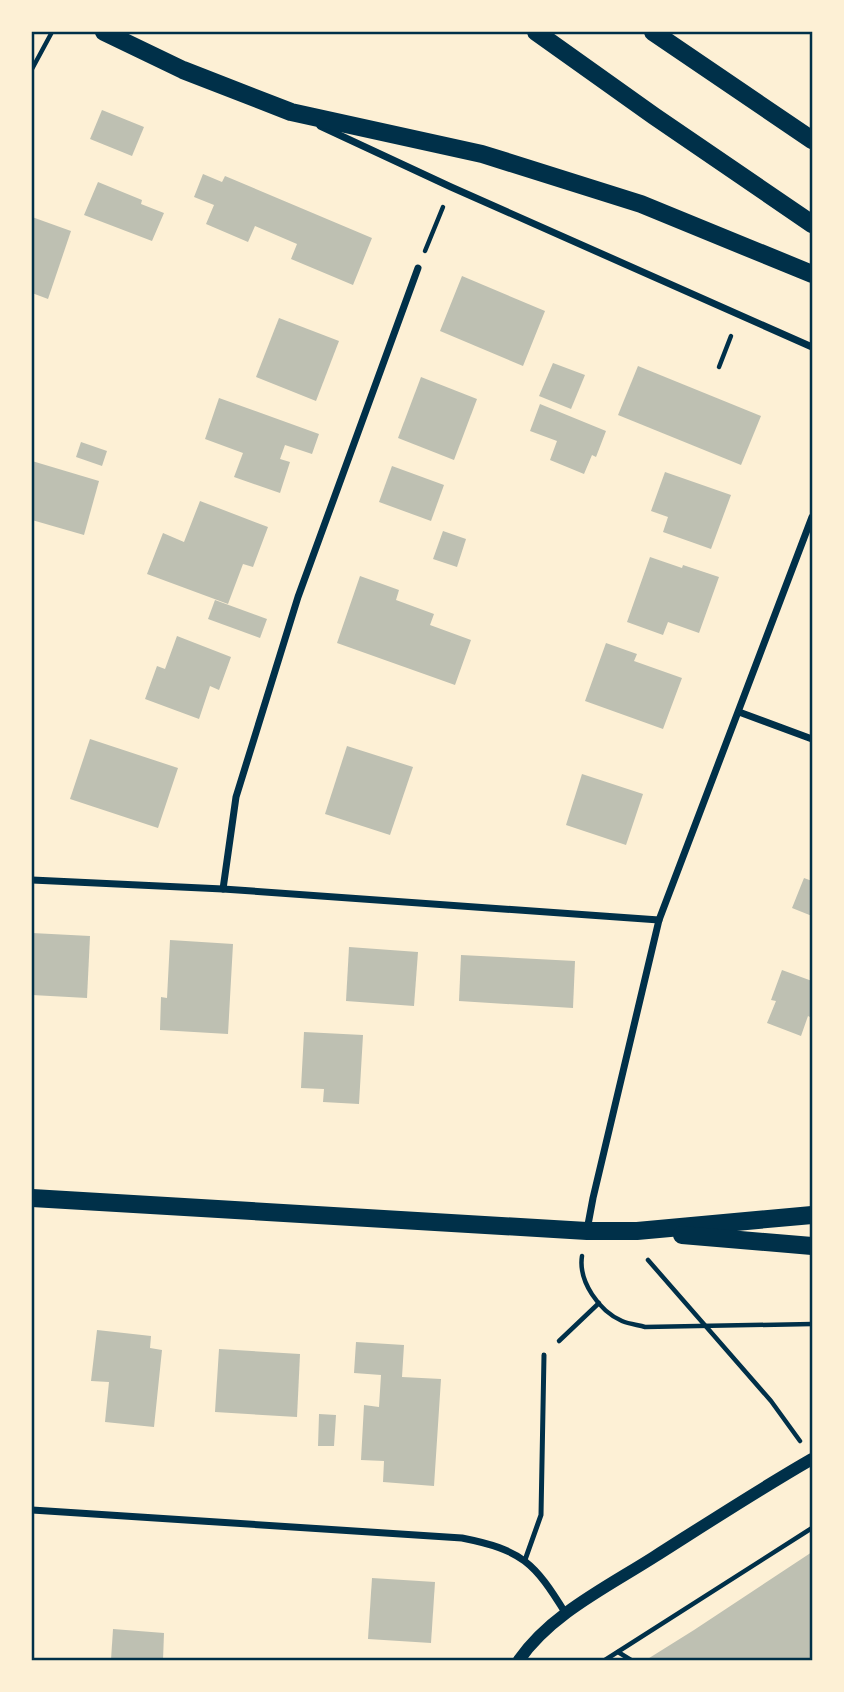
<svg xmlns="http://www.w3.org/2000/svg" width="844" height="1692" viewBox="0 0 844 1692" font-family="'Zilla Slab',serif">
  <rect width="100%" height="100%" fill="#fdf0d5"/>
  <g fill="#bec0b2">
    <path d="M 102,110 L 144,127 L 132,156 L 90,139 Z"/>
    <path d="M 203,174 L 222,182 L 225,176 L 372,238 L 353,285 L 291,259 L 297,244 L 255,226 L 248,242 L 206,224 L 214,205 L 194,197 Z"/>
    <path d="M 98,182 L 142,200 L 141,204 L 164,213 L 152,241 L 84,215 Z"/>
    <path d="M 32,217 L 71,231 L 48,299 L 32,293 Z"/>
    <path d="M 462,276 L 545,311 L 523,366 L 440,331 Z"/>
    <path d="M 279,318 L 339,341 L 316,401 L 256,377 Z"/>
    <path d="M 553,363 L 585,375 L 571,409 L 539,396 Z"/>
    <path d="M 638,366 L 761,416 L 741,465 L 618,415 Z"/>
    <path d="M 421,377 L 477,399 L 454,460 L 398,438 Z"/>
    <path d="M 219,398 L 319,434 L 312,454 L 285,445 L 280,459 L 290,462 L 280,493 L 234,477 L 243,453 L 205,439 Z"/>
    <path d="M 540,404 L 606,431 L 596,457 L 592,455 L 584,474 L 550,460 L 557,441 L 530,431 Z"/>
    <path d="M 81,442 L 107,451 L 102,466 L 76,457 Z"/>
    <path d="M 32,461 L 99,481 L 84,535 L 32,520 Z"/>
    <path d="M 392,466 L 444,485 L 431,521 L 379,502 Z"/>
    <path d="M 665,472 L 731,495 L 711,549 L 663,532 L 668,517 L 651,511 Z"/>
    <path d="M 200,501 L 268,527 L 253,567 L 243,564 L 228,604 L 147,574 L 163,533 L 184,542 Z"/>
    <path d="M 443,531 L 466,539 L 457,567 L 433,559 Z"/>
    <path d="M 650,557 L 682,568 L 683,565 L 719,577 L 699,633 L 668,622 L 663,635 L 627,622 Z"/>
    <path d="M 360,576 L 399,590 L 396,600 L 434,614 L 430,625 L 471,640 L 455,685 L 337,643 Z"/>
    <path d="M 215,600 L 267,619 L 260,638 L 208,619 Z"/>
    <path d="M 177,636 L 231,657 L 219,690 L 210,686 L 199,719 L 145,699 L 157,666 L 165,669 Z"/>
    <path d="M 606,643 L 637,654 L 634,661 L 682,678 L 663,729 L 585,701 Z"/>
    <path d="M 90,739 L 178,768 L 158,828 L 70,799 Z"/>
    <path d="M 347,746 L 413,767 L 390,835 L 325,814 Z"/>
    <path d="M 582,774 L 643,794 L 626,845 L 566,825 Z"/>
    <path d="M 804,878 L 812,881 L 812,916 L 792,908 Z"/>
    <path d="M 32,933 L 90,936 L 87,998 L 32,995 Z"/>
    <path d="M 170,940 L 233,944 L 228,1034 L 160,1030 L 161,997 L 167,998 Z"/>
    <path d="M 349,947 L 418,952 L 414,1006 L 346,1001 Z"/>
    <path d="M 461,955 L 575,961 L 573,1008 L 459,1001 Z"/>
    <path d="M 782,970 L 812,981 L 812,1018 L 808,1016 L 801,1036 L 767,1023 L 776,1001 L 771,1000 Z"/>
    <path d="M 304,1032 L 363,1035 L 359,1104 L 323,1102 L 324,1089 L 301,1088 Z"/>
    <path d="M 97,1330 L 151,1336 L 150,1348 L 162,1350 L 154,1427 L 105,1422 L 109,1382 L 91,1381 Z"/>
    <path d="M 356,1342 L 404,1345 L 402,1377 L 441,1379 L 434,1486 L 383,1482 L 384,1461 L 361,1460 L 364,1405 L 379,1407 L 381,1375 L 354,1373 Z"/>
    <path d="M 219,1349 L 300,1354 L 297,1417 L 215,1412 Z"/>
    <path d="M 319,1414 L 336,1415 L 334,1446 L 318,1446 Z"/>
    <path d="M 812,1552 L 812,1660 L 646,1660 L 694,1630 Z"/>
    <path d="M 372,1578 L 435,1582 L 431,1643 L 368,1639 Z"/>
    <path d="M 113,1629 L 164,1633 L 163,1660 L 111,1660 Z"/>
  </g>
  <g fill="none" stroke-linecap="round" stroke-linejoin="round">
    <g stroke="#003049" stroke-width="4.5">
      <path d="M 32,69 L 52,32"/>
      <path d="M 425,251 L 443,207"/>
      <path d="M 719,367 L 731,336"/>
      <path d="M 582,1256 C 578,1281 599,1311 622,1321 C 629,1324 638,1325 645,1327 L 812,1324"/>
      <path d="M 648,1260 L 771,1401 L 800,1441"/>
      <path d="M 559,1341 L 599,1303"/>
      <path d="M 618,1652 L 631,1660"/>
      <path d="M 605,1660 L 812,1528"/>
    </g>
    <path stroke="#003049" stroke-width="5" d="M 525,1560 L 541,1515 L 544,1355"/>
    <g stroke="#003049" stroke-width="7">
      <path d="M 320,126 L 451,187 L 812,347"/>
      <path d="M 739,712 L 812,739"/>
      <path d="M 32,880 L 223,889 L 659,920"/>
      <path d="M 223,889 L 236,797 L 298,597 L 418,268"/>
      <path d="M 587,1230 L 593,1198 L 659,920 L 812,517"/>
      <path d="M 32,1510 L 462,1538 C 522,1550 534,1562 566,1614"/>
    </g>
    <path stroke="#003049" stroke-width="12" d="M 519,1660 C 551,1614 607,1587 654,1557 C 706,1524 758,1490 812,1459"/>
    <g stroke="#003049" stroke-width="18">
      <path d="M 104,32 L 183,70 L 291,112 L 482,154 L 641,204 L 812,274"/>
      <path d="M 536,32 L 654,116 L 812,224"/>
      <path d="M 653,32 L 812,140"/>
      <path d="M 32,1198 L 587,1231 L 637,1231 L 812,1215"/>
      <path d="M 682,1235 L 812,1246"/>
    </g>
  </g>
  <rect width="844" height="1692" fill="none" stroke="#fdf0d5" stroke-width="66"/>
  <rect x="33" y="33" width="778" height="1626" fill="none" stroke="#003049" stroke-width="2.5"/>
</svg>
